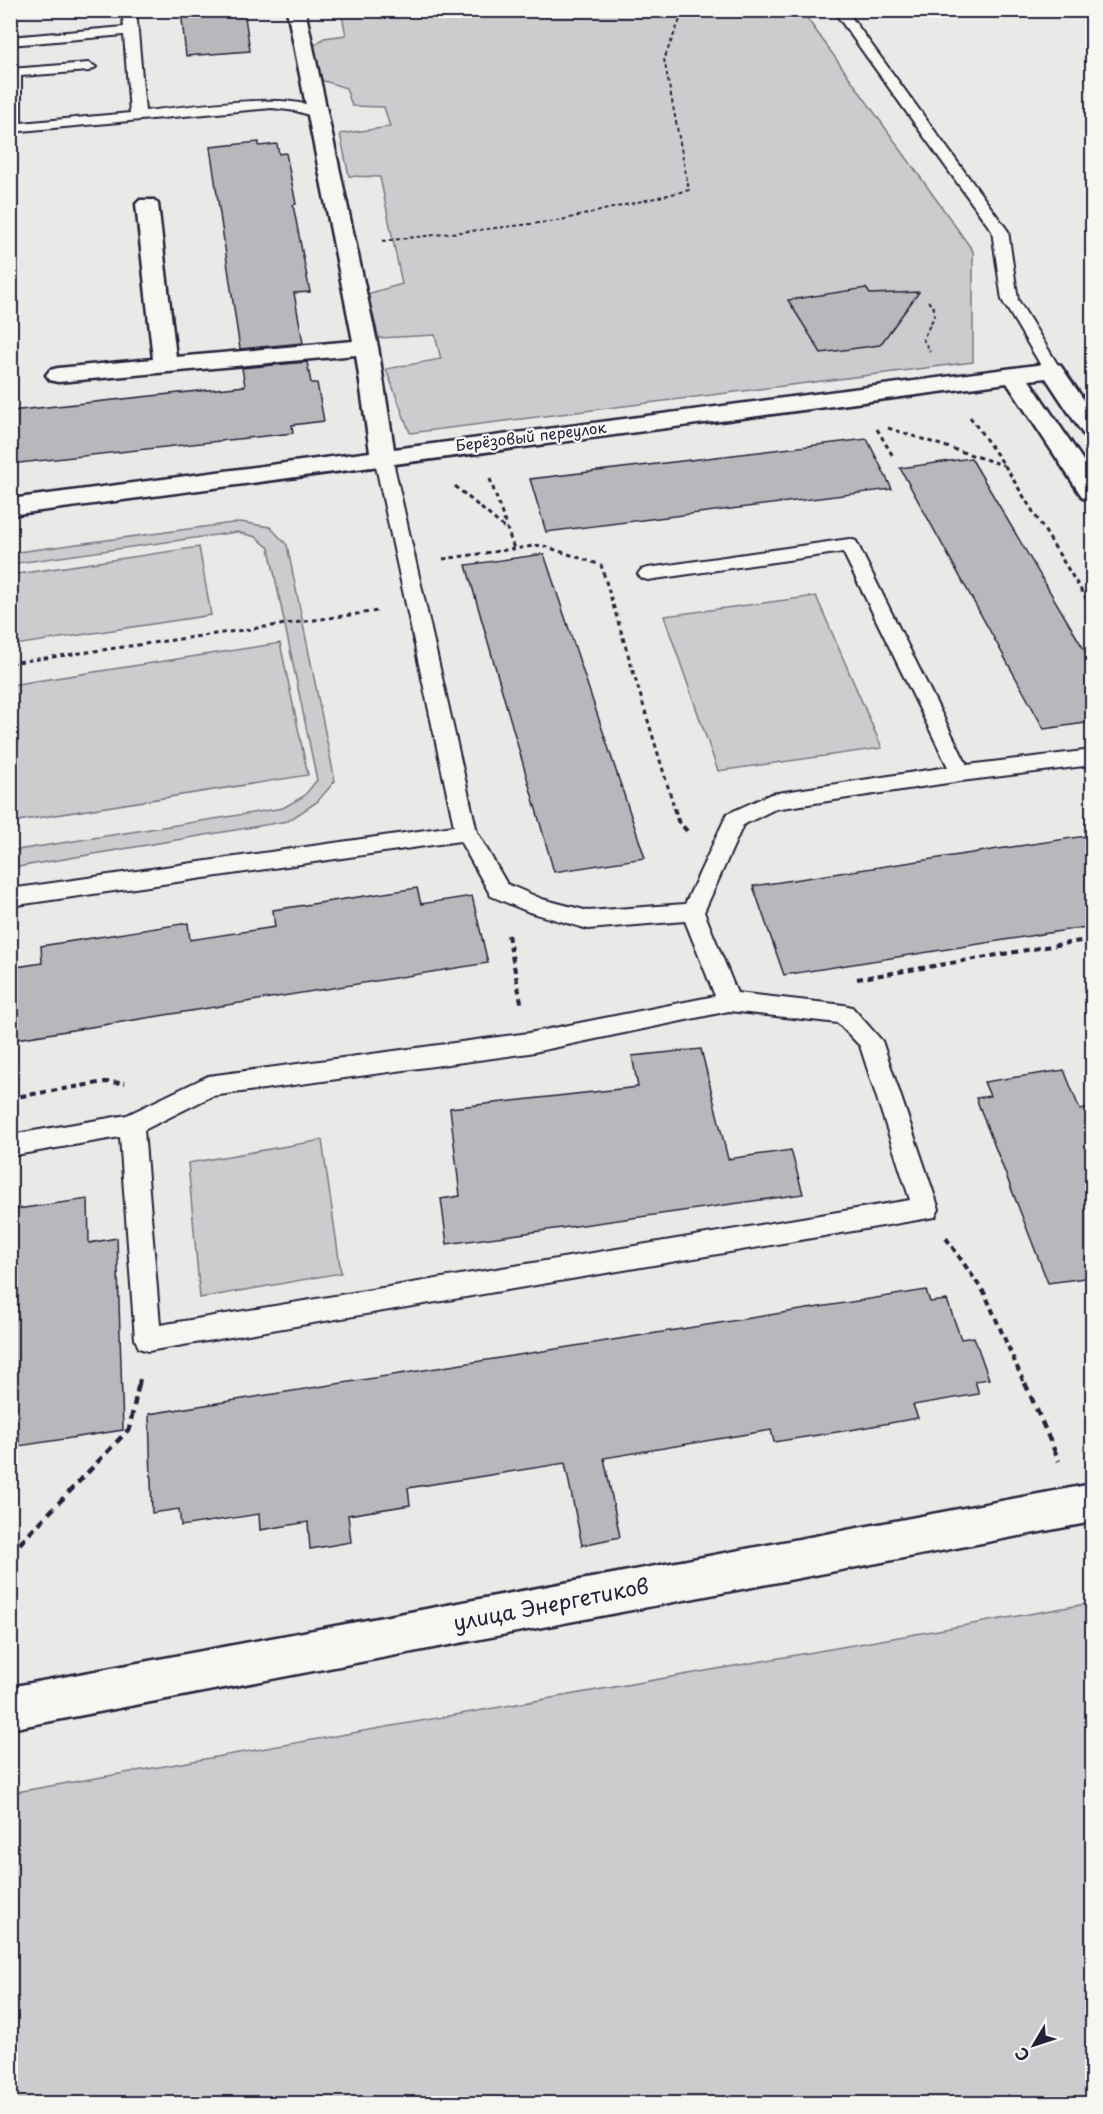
<svg xmlns="http://www.w3.org/2000/svg" width="1103" height="2114" viewBox="0 0 1103 2114" font-family="'Playpen Sans',sans-serif">
  <rect width="100%" height="100%" fill="#e9e9e7"/>
  <filter id="ink" filterUnits="userSpaceOnUse"><feTurbulence type="fractalNoise" baseFrequency=".0167" numOctaves="2"/><feDisplacementMap in="SourceGraphic" scale="12" xChannelSelector="R" yChannelSelector="G"/><feConvolveMatrix kernelMatrix="1 2 1 2 8 2 1 2 1" color-interpolation-filters="sRGB"/></filter>
  <g filter="url(#ink)">
    <g fill="#ccccce" stroke="#777784" stroke-width="1.5">
      <path d="M 341,11 L 802,11 L 973,251 L 973,362 L 410,433 L 386,369 L 441,359 L 435,335 L 379,338 L 367,294 L 402,284 L 380,177 L 349,176 L 340,134 L 390,127 L 384,107 L 352,106 L 346,88 L 321,80 L 312,47 L 324,38 L 346,35 Z"/>
      <path d="M 240,522 L 270,527 L 287,545 L 335,781 L 317,802 L 288,821 L 11,868 L 11,851 L 283,808 L 304,796 L 317,780 L 269,548 L 256,537 L 237,532 L 11,564 L 11,553 Z"/>
      <path d="M 199,547 L 211,615 L 15,645 L 11,575 Z"/>
      <path d="M 816,596 L 882,748 L 718,771 L 664,616 Z"/>
      <path d="M 280,643 L 308,775 L 11,822 L 11,685 Z"/>
      <path d="M 322,1140 L 341,1273 L 200,1298 L 188,1163 Z"/>
      <path d="M 1092,1603 L 1092,2103 L 11,2103 L 11,1793 Z"/>
    </g>
    <g fill="#b8b8bc" stroke="#22223b" stroke-width="1.5">
      <path d="M 181,10 L 244,10 L 250,51 L 186,56 Z"/>
      <path d="M 259,142 L 259,146 L 277,144 L 279,154 L 286,153 L 296,204 L 293,205 L 310,292 L 294,293 L 303,343 L 240,349 L 210,147 Z"/>
      <path d="M 866,288 L 870,294 L 919,292 L 880,345 L 821,353 L 788,300 Z"/>
      <path d="M 307,362 L 311,383 L 317,383 L 324,421 L 292,425 L 293,433 L 10,464 L 10,411 L 245,386 L 242,368 Z"/>
      <path d="M 867,439 L 892,489 L 546,532 L 530,479 Z"/>
      <path d="M 971,458 L 1092,663 L 1092,722 L 1044,729 L 900,468 Z"/>
      <path d="M 544,554 L 645,858 L 554,872 L 466,565 Z"/>
      <path d="M 1092,835 L 1092,926 L 784,975 L 753,886 Z"/>
      <path d="M 417,888 L 421,904 L 472,896 L 488,963 L 10,1040 L 10,968 L 42,963 L 41,946 L 188,923 L 190,940 L 275,927 L 273,910 Z"/>
      <path d="M 701,1049 L 728,1159 L 791,1150 L 803,1194 L 447,1244 L 441,1199 L 460,1196 L 450,1108 L 638,1087 L 632,1056 Z"/>
      <path d="M 1064,1070 L 1080,1110 L 1092,1108 L 1092,1277 L 1048,1283 L 976,1098 L 990,1096 L 984,1082 Z"/>
      <path d="M 88,1199 L 89,1243 L 117,1238 L 123,1430 L 19,1446 L 19,1434 L 10,1435 L 10,1210 Z"/>
      <path d="M 926,1290 L 930,1302 L 947,1300 L 961,1339 L 974,1337 L 989,1379 L 975,1381 L 979,1394 L 913,1405 L 918,1418 L 856,1429 L 774,1442 L 771,1430 L 604,1458 L 620,1537 L 582,1545 L 565,1463 L 408,1488 L 410,1505 L 348,1515 L 351,1542 L 310,1549 L 308,1522 L 260,1530 L 259,1514 L 181,1526 L 179,1509 L 152,1513 L 149,1414 Z"/>
    </g>
    <g fill="none" stroke-linecap="round" stroke-linejoin="round">
      <defs>
        <g id="lane">
          <path d="M 122,10 L 136,10 L 145,111 C 180,108 303,88 326,114 L 319,118 L 296,111 L 272,108 L 10,132 L 10,69 L 89,63 L 96,67 L 89,71 L 21,76 L 21,123 L 130,113 L 124,35 L 10,45 L 10,37 L 124,27 Z"/>
          <path d="M 833,10 L 846,10 L 1008,231 L 1018,300 L 1061,370 L 1058,374 L 1046,374 L 1002,300 L 992,231 Z"/>
          <path d="M 383,452 L 392,457 L 477,832 L 507,884 L 542,899 L 588,911 L 685,904 L 727,814 L 771,794 L 948,767 L 843,552 L 648,580 L 641,578 L 638,574 L 641,570 L 648,568 L 849,539 L 856,541 L 967,765 L 1092,750 L 1092,765 L 961,781 L 775,809 L 743,825 L 704,912 L 737,993 L 844,1005 L 852,1007 L 882,1041 L 939,1209 L 935,1217 L 148,1351 L 139,1348 L 135,1339 L 120,1137 L 10,1156 L 10,1135 L 127,1115 L 208,1076 L 529,1033 L 715,996 L 685,921 L 588,929 L 529,912 L 491,896 L 460,841 L 10,906 L 10,889 L 454,826 L 374,457 ZM 729,1011 L 838,1023 L 860,1046 L 910,1200 L 160,1325 L 144,1130 L 212,1096 L 529,1053 Z"/>
        </g>
        <g id="street">
          <path d="M 287,10 L 305,10 L 378,347 L 394,449 L 1052,363 L 1060,365 L 1092,412 L 1092,436 L 1083,434 L 1046,378 L 1029,380 L 1092,474 L 1092,500 L 1083,498 L 1007,383 L 10,515 L 10,499 L 370,452 L 356,355 L 58,382 L 50,380 L 46,375 L 50,370 L 58,368 L 153,359 L 136,204 L 140,200 L 154,200 L 158,204 L 176,357 L 353,341 Z"/>
          <path d="M 1092,1484 L 1092,1522 L 10,1729 L 10,1687 Z"/>
        </g>
      </defs>
      <use href="#lane" stroke="#22223b" stroke-width="4"/>
      <use href="#street" stroke="#22223b" stroke-width="5"/>
      <g stroke="#22223b" stroke-width="2" stroke-dasharray="4 3" stroke-linecap="butt">
        <path d="M 382,241 L 557,221 L 689,190 L 664,59 L 684,10"/>
        <path d="M 928,301 L 934,308 L 934,317 L 923,339 L 930,352"/>
      </g>
      <g stroke="#22223b" stroke-width="3" stroke-dasharray="4.5 4" stroke-linecap="butt">
        <path d="M 970,417 L 1005,466 L 1092,608"/>
        <path d="M 888,428 L 1003,465"/>
        <path d="M 877,429 L 894,458"/>
        <path d="M 490,479 L 514,549"/>
        <path d="M 455,486 L 507,530"/>
        <path d="M 443,559 L 541,545 L 601,565 L 675,810"/>
        <path d="M 10,663 L 378,611"/>
      </g>
      <g stroke="#22223b" stroke-width="4" stroke-dasharray="6 4.5" stroke-linecap="butt">
        <path d="M 674,808 L 678,821 L 688,832"/>
        <path d="M 508,935 L 522,1007"/>
        <path d="M 857,979 L 1092,939"/>
        <path d="M 10,1098 L 105,1082 L 125,1083"/>
        <path d="M 946,1238 L 985,1294 L 1025,1385"/>
        <path d="M 139,1385 L 140,1378"/>
      </g>
      <g stroke="#22223b" stroke-width="4.5" stroke-dasharray="8 6" stroke-linecap="butt">
        <path d="M 1025,1383 L 1059,1461"/>
        <path d="M 10,1554 L 129,1429 L 139,1383"/>
      </g>
      <use href="#lane" fill="#f6f6f2" fill-rule="evenodd"/>
      <use href="#street" fill="#f6f6f2" fill-rule="evenodd"/>
    </g>
  </g>
  <g text-anchor="middle" stroke-width="4.5" stroke-linejoin="round" paint-order="stroke">
    <g font-size="15" fill="#22223b" stroke="#f6f6f2">
      <text transform="translate(531 437) rotate(-7)" y="5">Берёзовый переулок</text>
    </g>
    <g font-size="21" fill="#22223b" stroke="#f6f6f2">
      <text transform="translate(551 1605) rotate(-11)" y="7">улица Энергетиков</text>
    </g>
  </g>
  <rect width="1103" height="2114" fill="none" stroke="#f6f6f2" stroke-width="36"/>
  <rect x="18" y="18" width="1067" height="2078" fill="none" stroke="#22223b" stroke-width="2" filter="url(#ink)"/>
  <g transform="translate(1034 2045) rotate(231)" stroke="#f6f6f2" stroke-width="4.5" paint-order="stroke">
  <path d="M0-4.5L10 22L0 15L-10 22Z" fill="#22223b"/>
  <text y="-9" font-size="16" font-weight="bold" text-anchor="middle" fill="#22223b">С</text>
  </g>
</svg>
